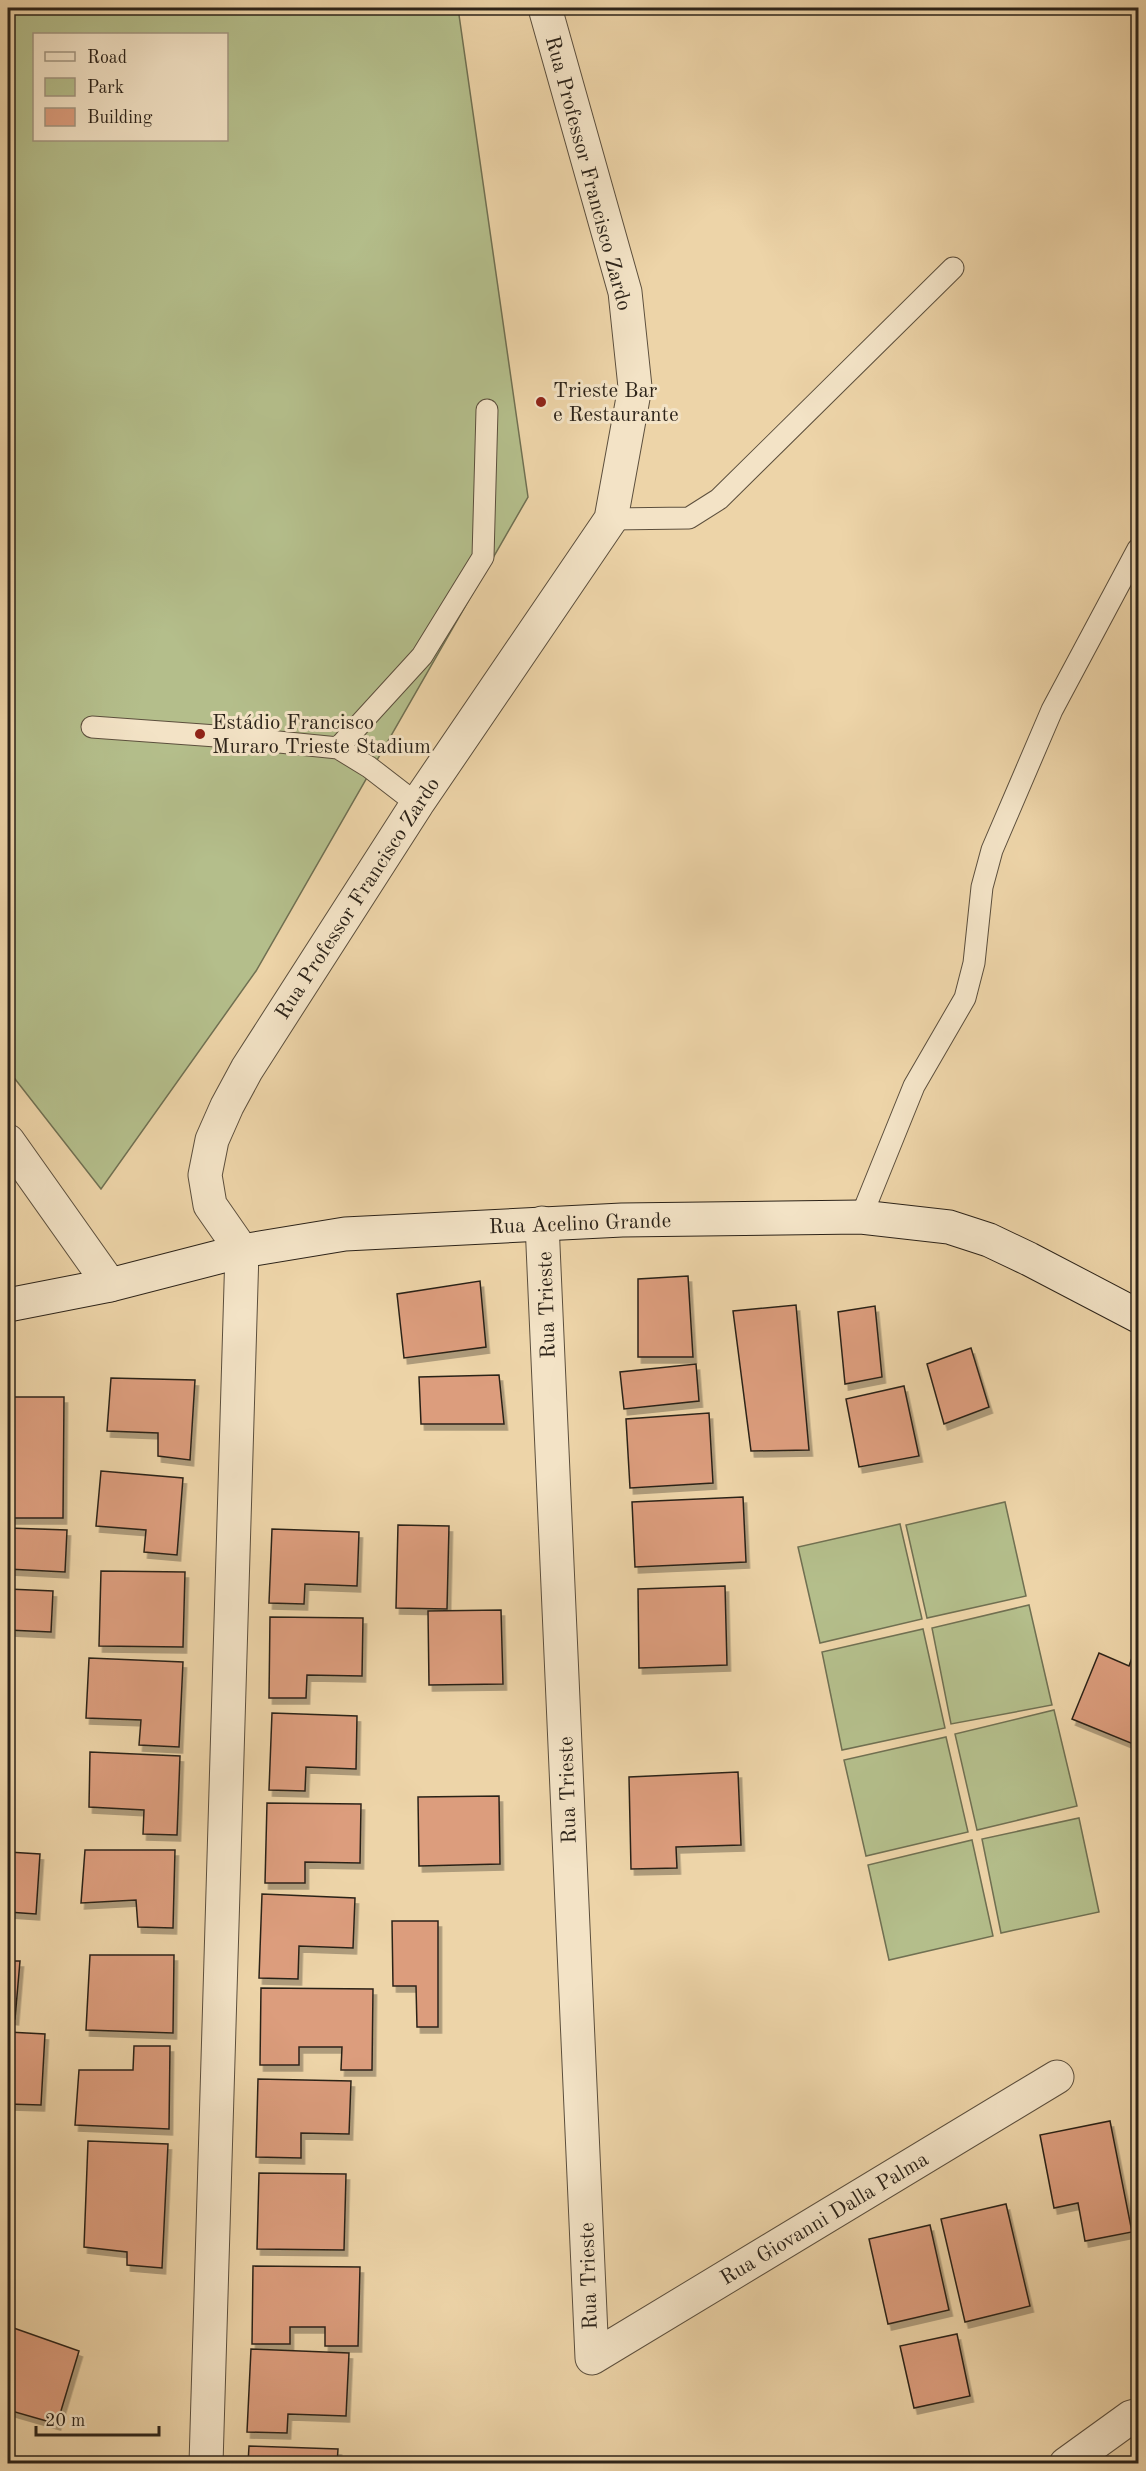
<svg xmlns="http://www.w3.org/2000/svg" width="1146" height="2471" viewBox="0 0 1146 2471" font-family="'Old Standard TT',serif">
  <defs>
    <filter id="shadow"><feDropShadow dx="3.5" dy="6" stdDeviation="0" flood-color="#0004"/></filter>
  </defs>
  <rect width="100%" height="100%" fill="#edd4a8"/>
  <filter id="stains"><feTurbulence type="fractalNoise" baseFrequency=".00333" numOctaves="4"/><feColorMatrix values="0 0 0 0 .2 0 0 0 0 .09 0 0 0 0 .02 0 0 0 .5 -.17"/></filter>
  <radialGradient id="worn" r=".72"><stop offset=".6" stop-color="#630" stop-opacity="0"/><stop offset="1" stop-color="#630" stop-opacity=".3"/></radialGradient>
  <g fill="#b4be8b" stroke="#707052" stroke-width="1.5" fill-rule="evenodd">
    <path d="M 8,8 L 458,8 L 528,497 L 256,971 L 101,1189 L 8,1070 ZM 34,34 L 226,34 L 226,140 L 34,140 Z"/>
    <path d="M 1005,1502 L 1026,1596 L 927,1618 L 906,1525 Z"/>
    <path d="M 900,1524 L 922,1619 L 820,1643 L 798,1547 Z"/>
    <path d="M 1029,1605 L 1052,1705 L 951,1724 L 932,1628 Z"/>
    <path d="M 923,1629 L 945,1728 L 842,1750 L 822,1652 Z"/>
    <path d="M 1054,1710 L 1077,1806 L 977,1830 L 955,1734 Z"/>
    <path d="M 946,1737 L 968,1832 L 866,1856 L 844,1760 Z"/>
    <path d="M 1079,1818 L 1099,1912 L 1001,1933 L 982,1839 Z"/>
    <path d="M 972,1840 L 993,1936 L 889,1960 L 868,1865 Z"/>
  </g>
  <g fill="#dc9d7d" stroke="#2c2319" stroke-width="1.5" filter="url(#shadow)">
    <path d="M 688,1276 L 693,1357 L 638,1357 L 638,1279 Z"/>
    <path d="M 480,1281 L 486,1347 L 404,1358 L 397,1294 Z"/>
    <path d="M 796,1305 L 809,1450 L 751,1451 L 733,1311 Z"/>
    <path d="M 875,1306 L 882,1377 L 845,1384 L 838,1312 Z"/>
    <path d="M 971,1348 L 989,1407 L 944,1424 L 927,1364 Z"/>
    <path d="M 696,1364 L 699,1401 L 624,1409 L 620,1372 Z"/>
    <path d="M 499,1375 L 504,1424 L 421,1424 L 419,1377 Z"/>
    <path d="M 111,1378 L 195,1380 L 190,1460 L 158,1456 L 158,1433 L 107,1431 Z"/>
    <path d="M 904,1386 L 919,1456 L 859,1467 L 846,1399 Z"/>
    <path d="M 8,1397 L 64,1397 L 63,1518 L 8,1518 Z"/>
    <path d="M 709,1413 L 713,1483 L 630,1488 L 626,1419 Z"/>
    <path d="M 101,1471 L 183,1478 L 177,1555 L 144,1552 L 146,1530 L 96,1526 Z"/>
    <path d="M 743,1497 L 746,1562 L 635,1567 L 632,1502 Z"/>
    <path d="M 398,1525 L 449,1526 L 447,1609 L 396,1608 Z"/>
    <path d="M 8,1528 L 67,1530 L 65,1572 L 8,1569 Z"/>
    <path d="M 272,1529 L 359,1532 L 357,1586 L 305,1584 L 304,1604 L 269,1603 Z"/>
    <path d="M 101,1571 L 185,1572 L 183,1647 L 99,1646 Z"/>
    <path d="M 725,1586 L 727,1665 L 639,1668 L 638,1589 Z"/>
    <path d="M 8,1589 L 53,1591 L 51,1632 L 8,1630 Z"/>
    <path d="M 501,1610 L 503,1684 L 429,1685 L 428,1611 Z"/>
    <path d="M 270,1617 L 363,1618 L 362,1676 L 307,1675 L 306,1698 L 269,1698 Z"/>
    <path d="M 1138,1641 L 1138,1746 L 1072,1719 L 1099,1653 L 1129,1666 Z"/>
    <path d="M 89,1658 L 183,1662 L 179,1747 L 139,1745 L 141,1720 L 86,1718 Z"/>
    <path d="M 272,1713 L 357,1716 L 356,1769 L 306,1767 L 305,1791 L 269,1790 Z"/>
    <path d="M 90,1752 L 180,1756 L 177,1835 L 143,1834 L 144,1810 L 89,1807 Z"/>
    <path d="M 738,1772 L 741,1845 L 676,1847 L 677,1868 L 631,1869 L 629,1777 Z"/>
    <path d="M 499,1796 L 500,1864 L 419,1866 L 418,1797 Z"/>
    <path d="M 267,1803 L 361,1804 L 360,1863 L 305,1862 L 305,1883 L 265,1883 Z"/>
    <path d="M 85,1850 L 175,1850 L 173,1928 L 138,1927 L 136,1900 L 81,1903 Z"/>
    <path d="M 8,1852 L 40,1854 L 36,1914 L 8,1912 Z"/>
    <path d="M 262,1894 L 355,1898 L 353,1948 L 299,1946 L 298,1979 L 259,1978 Z"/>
    <path d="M 392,1921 L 438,1921 L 438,2027 L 417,2027 L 416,1986 L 393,1986 Z"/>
    <path d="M 90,1955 L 174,1955 L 173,2033 L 86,2030 Z"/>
    <path d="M 8,1961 L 20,1961 L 15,2019 L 8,2018 Z"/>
    <path d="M 261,1988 L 373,1989 L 372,2070 L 341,2070 L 342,2047 L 299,2047 L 299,2065 L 260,2065 Z"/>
    <path d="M 8,2032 L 45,2034 L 41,2105 L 8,2104 Z"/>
    <path d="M 134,2046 L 170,2046 L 169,2129 L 75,2125 L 79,2070 L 133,2070 Z"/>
    <path d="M 258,2079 L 351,2081 L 349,2134 L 301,2133 L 301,2158 L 256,2157 Z"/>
    <path d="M 1110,2121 L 1132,2232 L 1085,2241 L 1078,2203 L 1054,2208 L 1040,2135 Z"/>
    <path d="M 88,2141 L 168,2144 L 162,2268 L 127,2265 L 127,2252 L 84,2247 Z"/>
    <path d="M 259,2173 L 346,2174 L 344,2250 L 257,2249 Z"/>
    <path d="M 1006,2204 L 1030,2306 L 965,2322 L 941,2219 Z"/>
    <path d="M 930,2225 L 949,2310 L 888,2324 L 869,2239 Z"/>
    <path d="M 253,2266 L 360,2267 L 358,2346 L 325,2346 L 325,2327 L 290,2327 L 290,2344 L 252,2344 Z"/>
    <path d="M 8,2326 L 79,2351 L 57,2424 L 8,2410 Z"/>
    <path d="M 957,2334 L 970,2396 L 914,2408 L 900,2346 Z"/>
    <path d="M 251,2349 L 349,2353 L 346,2416 L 288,2414 L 287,2433 L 247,2432 Z"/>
    <path d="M 249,2446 L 338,2449 L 337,2464 L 248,2464 Z"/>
  </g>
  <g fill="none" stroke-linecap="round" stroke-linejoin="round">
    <defs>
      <g id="lane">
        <path d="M 611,519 L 689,518 L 719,499 L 953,268"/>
        <path d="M 92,727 L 230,737 L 338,748 L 369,767 L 417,804"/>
        <path d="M 338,748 L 422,656 L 483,557 L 487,410"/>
        <path d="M 861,1217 L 914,1086 L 965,998 L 974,963 L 982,887 L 992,850 L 1052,710 L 1138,549"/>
      </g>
      <g id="street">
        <path d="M 8,1141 L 110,1285"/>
        <path d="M 542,1223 L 592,2358 L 1057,2077"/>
        <path d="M 206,2464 L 242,1251 L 210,1205 L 205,1175 L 212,1140 L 227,1106 L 247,1069 L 417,804 L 611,519 L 635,387 L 625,292 L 545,8"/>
        <path d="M 1066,2464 L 1131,2417 L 1138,2415"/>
      </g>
      <path id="secondary" d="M 8,1305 L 110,1285 L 242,1251 L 345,1234 L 622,1220 L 861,1217 L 949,1227 L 989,1240 L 1029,1259 L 1138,1316"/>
    </defs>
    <use href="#lane" stroke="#5c4f3d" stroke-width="23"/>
    <use href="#street" stroke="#5c4f3d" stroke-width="35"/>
    <use href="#secondary" stroke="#2c2319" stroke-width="35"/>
    <use href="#lane" stroke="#f3e3c6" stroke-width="21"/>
    <use href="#street" stroke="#f3e3c6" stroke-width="33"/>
    <use href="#secondary" stroke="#f3e3c6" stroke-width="33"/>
  </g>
  <g fill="#8f2418" stroke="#f3e3c6" stroke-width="2">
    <circle cx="541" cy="402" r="6"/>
    <circle cx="200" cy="734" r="6"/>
  </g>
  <g text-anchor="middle" stroke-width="6" stroke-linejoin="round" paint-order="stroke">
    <g font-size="21" fill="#2c2319" stroke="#f3e3c6">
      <text transform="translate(589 173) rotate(75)" y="7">Rua Professor Francisco Zardo</text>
      <text transform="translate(357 898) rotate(-57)" y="7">Rua Professor Francisco Zardo</text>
      <text transform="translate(580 1223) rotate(-2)" y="7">Rua Acelino Grande</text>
      <text transform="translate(546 1305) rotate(-92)" y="7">Rua Trieste</text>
      <text transform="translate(567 1790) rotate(-92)" y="7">Rua Trieste</text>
      <text transform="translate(824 2218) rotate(-31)" y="7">Rua Giovanni Dalla Palma</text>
      <text transform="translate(588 2276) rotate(-92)" y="7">Rua Trieste</text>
    </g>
    <g font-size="21" fill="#2c2319" stroke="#f3e3c6" text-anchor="start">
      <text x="553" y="397">Trieste Bar<tspan x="553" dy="24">e Restaurante</tspan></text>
      <text x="212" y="729">Estádio Francisco<tspan x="212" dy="24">Muraro Trieste Stadium</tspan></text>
    </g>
  </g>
  <rect width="1146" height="2471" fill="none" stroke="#edd4a8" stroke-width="30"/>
  <rect x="9" y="9" width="1128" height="2453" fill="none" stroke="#2c2319" stroke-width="3"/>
  <rect x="15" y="15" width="1116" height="2441" fill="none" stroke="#2c2319" stroke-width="1.5"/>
  <rect x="33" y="33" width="195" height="108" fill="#f3e3c6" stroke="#a39681" stroke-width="1.5"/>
  <rect x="45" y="52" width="30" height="9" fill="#f3e3c6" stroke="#a39681" stroke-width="1.5"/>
  <text x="87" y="63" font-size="18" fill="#2c2319">Road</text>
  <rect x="45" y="78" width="30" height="18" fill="#b4be8b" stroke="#a39681" stroke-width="1.5"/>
  <text x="87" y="93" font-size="18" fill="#2c2319">Park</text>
  <rect x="45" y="108" width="30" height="18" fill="#dc9d7d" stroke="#a39681" stroke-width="1.5"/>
  <text x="87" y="123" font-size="18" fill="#2c2319">Building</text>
  <path d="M36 2426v9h123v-9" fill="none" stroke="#2c2319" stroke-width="3"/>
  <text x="45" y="2426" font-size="18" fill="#2c2319" stroke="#f3e3c6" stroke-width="4.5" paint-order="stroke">20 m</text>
  <rect width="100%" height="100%" filter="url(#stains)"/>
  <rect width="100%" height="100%" fill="url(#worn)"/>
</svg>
